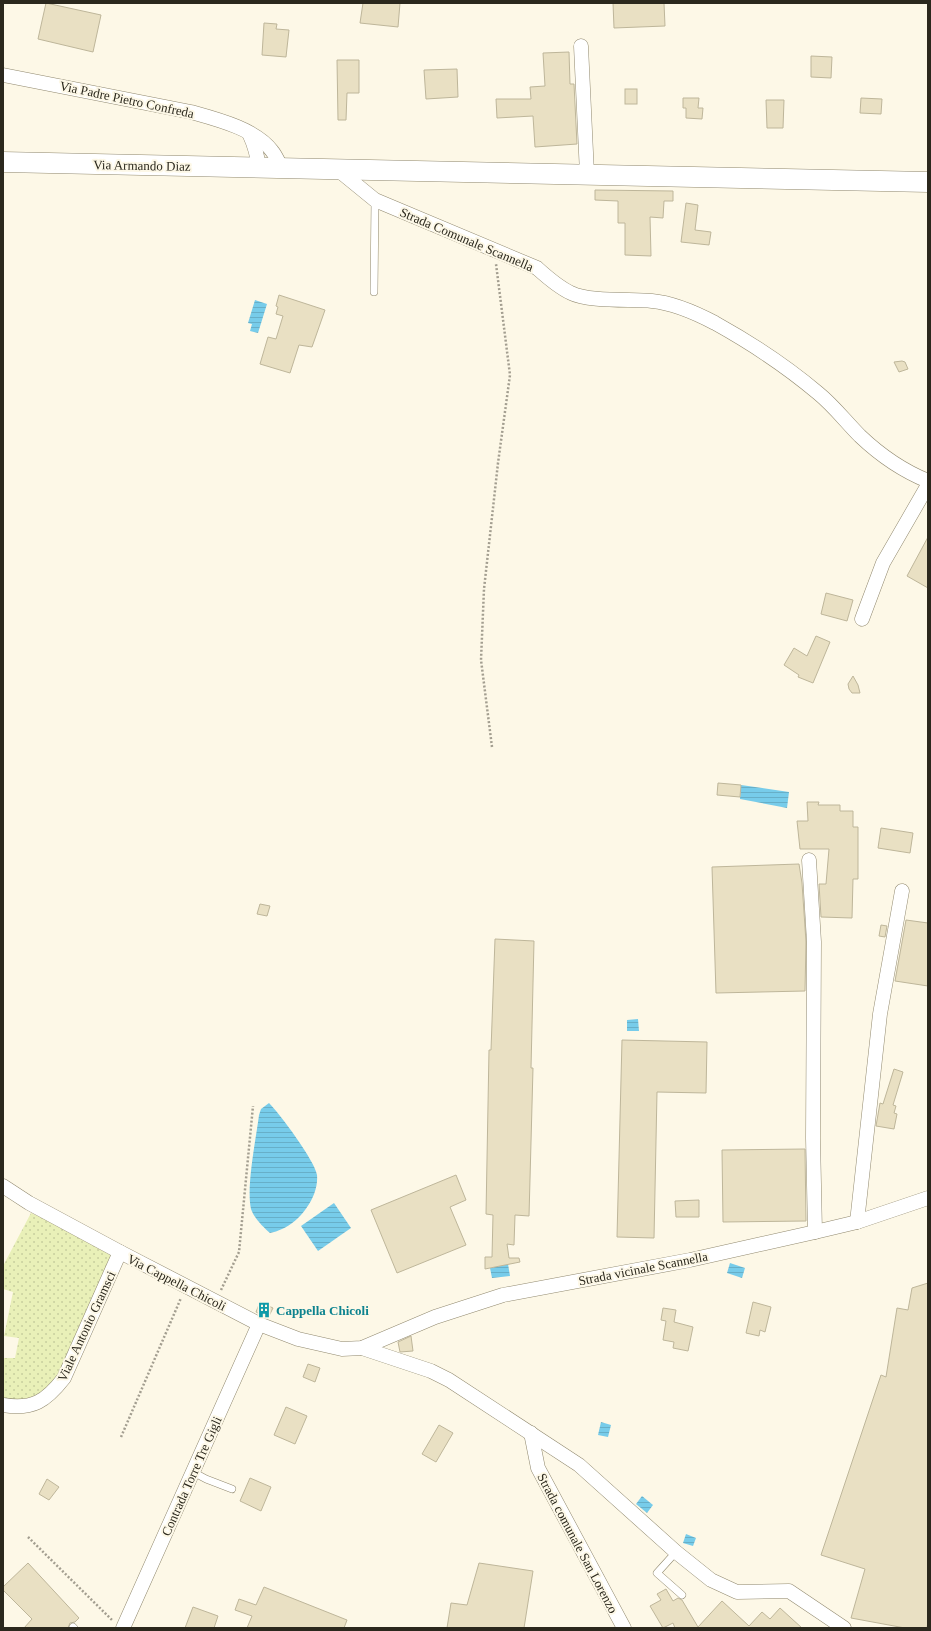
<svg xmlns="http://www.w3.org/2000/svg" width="931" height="1631" viewBox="0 0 931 1631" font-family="'Times New Roman',serif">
  <defs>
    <pattern id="park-dots" width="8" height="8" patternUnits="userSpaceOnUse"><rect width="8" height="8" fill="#e9f0b8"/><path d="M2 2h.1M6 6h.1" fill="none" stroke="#c8ce9e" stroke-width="1.8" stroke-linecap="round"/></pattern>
    <pattern id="water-rules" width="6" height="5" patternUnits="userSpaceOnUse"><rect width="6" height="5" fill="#77ccea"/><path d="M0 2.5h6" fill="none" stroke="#67afc8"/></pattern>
  </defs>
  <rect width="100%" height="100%" fill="#fdf8e7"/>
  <path fill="url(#park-dots)" d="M 31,1213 L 120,1252 L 53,1392 L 3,1405 L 3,1358 L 15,1358 L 19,1338 L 4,1336 L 13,1292 L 3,1289 L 3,1266 Z"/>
  <g fill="url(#water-rules)">
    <path d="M 255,300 L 267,304 L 258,333 L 250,331 L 252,324 L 248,323 Z"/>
    <path d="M 741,785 L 789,792 L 787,808 L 740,799 Z"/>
    <path d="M 638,1019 L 639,1031 L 627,1031 L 627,1020 Z"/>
    <path d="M 269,1103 C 280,1114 315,1161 317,1175 C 319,1196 301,1221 282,1229 C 278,1231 274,1232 270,1233 C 263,1227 254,1218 251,1209 C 246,1187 256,1139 259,1115 L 261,1109 Z"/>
    <path d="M 334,1203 L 351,1228 L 318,1251 L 301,1226 Z"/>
    <path d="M 730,1263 L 745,1268 L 742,1278 L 727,1273 Z"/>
    <path d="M 508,1264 L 510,1276 L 492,1278 L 490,1268 Z"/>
    <path d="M 601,1422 L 611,1425 L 608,1437 L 598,1435 Z"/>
    <path d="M 642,1496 L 653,1505 L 647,1513 L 636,1504 Z"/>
    <path d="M 686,1534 L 696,1538 L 693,1546 L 683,1543 Z"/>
  </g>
  <g fill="#e9e0c3" stroke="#beb69a">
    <path d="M 46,3 L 101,15 L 93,52 L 38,39 Z"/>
    <path d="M 363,3 L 400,3 L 398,27 L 360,23 Z"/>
    <path d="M 613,3 L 664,3 L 665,26 L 614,28 Z"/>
    <path d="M 264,23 L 277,24 L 276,29 L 289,30 L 286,57 L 262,55 Z"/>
    <path d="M 569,52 L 570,84 L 574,84 L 577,144 L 535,147 L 533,116 L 497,118 L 496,99 L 531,99 L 530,87 L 545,86 L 543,53 Z"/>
    <path d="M 811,56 L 832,57 L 831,78 L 811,77 Z"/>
    <path d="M 337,60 L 359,60 L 359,93 L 347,93 L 346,120 L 338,120 Z"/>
    <path d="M 457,69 L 458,97 L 426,99 L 424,70 Z"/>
    <rect x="625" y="89" width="12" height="15"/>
    <path d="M 683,98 L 699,98 L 698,108 L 703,108 L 702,119 L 686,118 L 686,108 L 683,108 Z"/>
    <path d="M 861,98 L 882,99 L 881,114 L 860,113 Z"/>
    <path d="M 766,100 L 784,100 L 783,128 L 767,128 Z"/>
    <path d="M 595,190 L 673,191 L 673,201 L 664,201 L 663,218 L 650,217 L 651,256 L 625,255 L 625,223 L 618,223 L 618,201 L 595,200 Z"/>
    <path d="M 686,203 L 698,205 L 695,230 L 711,232 L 709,245 L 681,242 Z"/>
    <path d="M 279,295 L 325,310 L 312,347 L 299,345 L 290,373 L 260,364 L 268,337 L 276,339 L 283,316 L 276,314 L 278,307 L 276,306 Z"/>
    <path d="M 902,361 L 905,362 L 908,369 L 899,372 L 894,362 Z"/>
    <path d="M 928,537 L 928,588 L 907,576 Z"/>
    <path d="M 826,593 L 853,600 L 847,621 L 821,614 Z"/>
    <path d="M 816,636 L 830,642 L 813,683 L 798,677 L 799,675 L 784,665 L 794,648 L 807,656 Z"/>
    <path d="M 853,676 L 858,685 L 860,693 L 852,693 L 849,689 L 848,684 Z"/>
    <path d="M 718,783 L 741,785 L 740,797 L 717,795 Z"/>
    <path d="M 807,802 L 819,802 L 818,805 L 840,805 L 840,811 L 853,811 L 853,827 L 858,827 L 858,879 L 853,879 L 852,918 L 821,917 L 819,884 L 826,884 L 829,849 L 800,849 L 797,821 L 808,821 Z"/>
    <path d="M 881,828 L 913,833 L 910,853 L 878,848 Z"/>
    <path d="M 799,864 L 802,883 L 806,942 L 805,991 L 716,993 L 712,867 Z"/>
    <path d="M 260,904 L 270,906 L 267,916 L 257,914 Z"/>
    <path d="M 906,920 L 928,923 L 928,986 L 895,981 Z"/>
    <path d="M 881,925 L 887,926 L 885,937 L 879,936 Z"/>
    <path d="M 495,939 L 534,941 L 531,1068 L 533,1068 L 529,1216 L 515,1215 L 514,1245 L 507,1244 L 509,1258 L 519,1258 L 520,1262 L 485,1269 L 485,1257 L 492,1257 L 493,1215 L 486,1214 L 489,1050 L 491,1050 Z"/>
    <path d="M 622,1040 L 707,1042 L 706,1093 L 657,1092 L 654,1238 L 617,1237 Z"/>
    <path d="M 894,1069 L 903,1072 L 893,1105 L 896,1106 L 894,1113 L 897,1114 L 894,1129 L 876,1126 L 880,1103 L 883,1104 Z"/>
    <path d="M 805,1149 L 806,1221 L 723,1222 L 722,1150 Z"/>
    <path d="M 456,1175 L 466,1200 L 450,1207 L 466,1245 L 397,1273 L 371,1210 Z"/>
    <path d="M 699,1200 L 699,1217 L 676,1217 L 675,1201 Z"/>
    <path d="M 928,1283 L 928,1621 L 927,1628 L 905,1628 L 851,1618 L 865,1569 L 821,1555 L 881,1375 L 886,1377 L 897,1308 L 908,1310 L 912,1288 Z"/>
    <path d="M 260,1302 L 273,1308 L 268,1318 L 256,1312 Z"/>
    <path d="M 753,1302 L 771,1307 L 765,1332 L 760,1330 L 759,1336 L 746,1333 Z"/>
    <path d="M 663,1308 L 676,1310 L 674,1322 L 693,1327 L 688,1351 L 673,1348 L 674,1342 L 663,1340 L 666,1321 L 661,1320 Z"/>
    <path d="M 411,1336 L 413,1351 L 400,1352 L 398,1342 Z"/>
    <path d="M 308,1364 L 320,1368 L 315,1382 L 303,1377 Z"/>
    <path d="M 286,1407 L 307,1416 L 295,1444 L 274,1435 Z"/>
    <path d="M 439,1425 L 453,1433 L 436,1462 L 422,1454 Z"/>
    <path d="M 250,1478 L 271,1487 L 261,1511 L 240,1501 Z"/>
    <path d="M 47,1479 L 59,1487 L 49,1500 L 39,1494 Z"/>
    <path d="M 28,1563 L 79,1618 L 75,1622 L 70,1623 L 68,1628 L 24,1628 L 32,1619 L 3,1590 L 3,1587 Z"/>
    <path d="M 479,1563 L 533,1571 L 524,1628 L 447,1628 L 451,1603 L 467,1605 Z"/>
    <path d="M 264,1587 L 347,1620 L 344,1628 L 247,1628 L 252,1616 L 235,1610 L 239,1599 L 256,1605 Z"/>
    <path d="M 666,1589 L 673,1601 L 678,1598 L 682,1600 L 698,1627 L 722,1601 L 749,1626 L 762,1612 L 770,1619 L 780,1608 L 802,1628 L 675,1628 L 673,1623 L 663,1628 L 650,1606 L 661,1600 L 657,1594 Z"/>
    <path d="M 193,1607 L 218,1616 L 214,1628 L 185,1628 Z"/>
  </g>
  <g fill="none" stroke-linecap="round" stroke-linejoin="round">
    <defs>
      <g id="service">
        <path d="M 374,292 L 375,200"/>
        <path d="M 193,1472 L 206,1479 L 232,1489"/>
        <path d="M 676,1552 L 657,1573 L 682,1595"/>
        <path d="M 73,1627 L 74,1628"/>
      </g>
      <g id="minor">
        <path d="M 581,46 L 587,174"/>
        <path d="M 3,75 L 191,112 C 216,119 256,129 272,151 C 276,156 278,161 281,167"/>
        <path d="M 249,133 C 254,144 258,154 258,167"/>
        <path d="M 337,169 L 375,200 L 537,268 C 547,277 558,287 571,293 C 589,302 631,299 652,301 C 674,303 696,313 715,323 C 751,343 786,366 818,393 C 834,406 846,422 860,436 C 881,456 901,470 928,481"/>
        <path d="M 862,619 L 883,563 L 928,485"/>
        <path d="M 809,860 L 814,942 L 813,1138 L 815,1232"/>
        <path d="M 3,1186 L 29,1203 L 120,1252 L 259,1324 L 298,1339 L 342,1349 L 362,1348 L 435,1317 L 503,1295 L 690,1260 L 815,1232 L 857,1222 L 928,1198"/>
        <path d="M 857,1222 L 880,1014 L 902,891"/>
        <path d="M 362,1348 L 431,1371 L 449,1380 L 579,1465 L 676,1552 L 711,1580 L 737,1592 L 789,1591 L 844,1628"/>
        <path d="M 3,1405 C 33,1410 46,1401 64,1378 L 120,1252"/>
        <path d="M 531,1433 L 538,1468 L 624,1628"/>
        <path d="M 123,1628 L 259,1324"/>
      </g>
      <path id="secondary" d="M 3,162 L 928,182"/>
    </defs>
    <use href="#service" stroke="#91896f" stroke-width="8"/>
    <use href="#minor" stroke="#91896f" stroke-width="15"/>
    <use href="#secondary" stroke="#91896f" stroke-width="21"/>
    <g stroke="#a39e90" stroke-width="2.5" stroke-dasharray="2 2" stroke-linecap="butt">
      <path d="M 492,747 L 481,660 L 484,589 L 498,463 L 510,375 L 496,264"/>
      <path d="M 221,1290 L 239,1252 L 253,1106"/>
      <path d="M 121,1437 L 181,1298"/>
      <path d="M 28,1537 L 113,1621"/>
    </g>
    <use href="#service" stroke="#fff" stroke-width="7"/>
    <use href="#minor" stroke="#fff" stroke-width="14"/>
    <use href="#secondary" stroke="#fff" stroke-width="20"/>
  </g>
  <defs>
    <symbol id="building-bare" viewBox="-9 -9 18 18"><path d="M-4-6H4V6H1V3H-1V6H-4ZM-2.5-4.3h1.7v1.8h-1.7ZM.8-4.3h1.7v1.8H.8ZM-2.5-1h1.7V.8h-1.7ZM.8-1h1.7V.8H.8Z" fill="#0f9aa8" stroke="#fdf8e7" stroke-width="2.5" paint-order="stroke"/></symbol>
  </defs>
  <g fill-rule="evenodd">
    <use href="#building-bare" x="253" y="1299" width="22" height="22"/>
  </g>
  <g text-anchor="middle" stroke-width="4" stroke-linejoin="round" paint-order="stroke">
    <g font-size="13" fill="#2b281d" stroke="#fdf8e7">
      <text transform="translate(127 99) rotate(12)" y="5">Via Padre Pietro Confreda</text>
      <text transform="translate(142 165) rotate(1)" y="5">Via Armando Diaz</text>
      <text transform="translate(467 239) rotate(23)" y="5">Strada Comunale Scannella</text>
      <text transform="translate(643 1268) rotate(-11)" y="5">Strada vicinale Scannella</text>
      <text transform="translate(177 1282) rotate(27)" y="5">Via Cappella Chicoli</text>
      <text transform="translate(86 1326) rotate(-65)" y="5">Viale Antonio Gramsci</text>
      <text transform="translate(191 1476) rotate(-66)" y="5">Contrada Torre Tre Gigli</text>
      <text transform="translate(578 1543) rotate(62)" y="5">Strada comunale San Lorenzo</text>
    </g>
    <g font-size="13" font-weight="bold" fill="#0d838f" stroke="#fdf8e7" text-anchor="start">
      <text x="276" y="1315">Cappella Chicoli</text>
    </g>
  </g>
  <rect width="931" height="1631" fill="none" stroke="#2b281d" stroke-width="8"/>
</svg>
